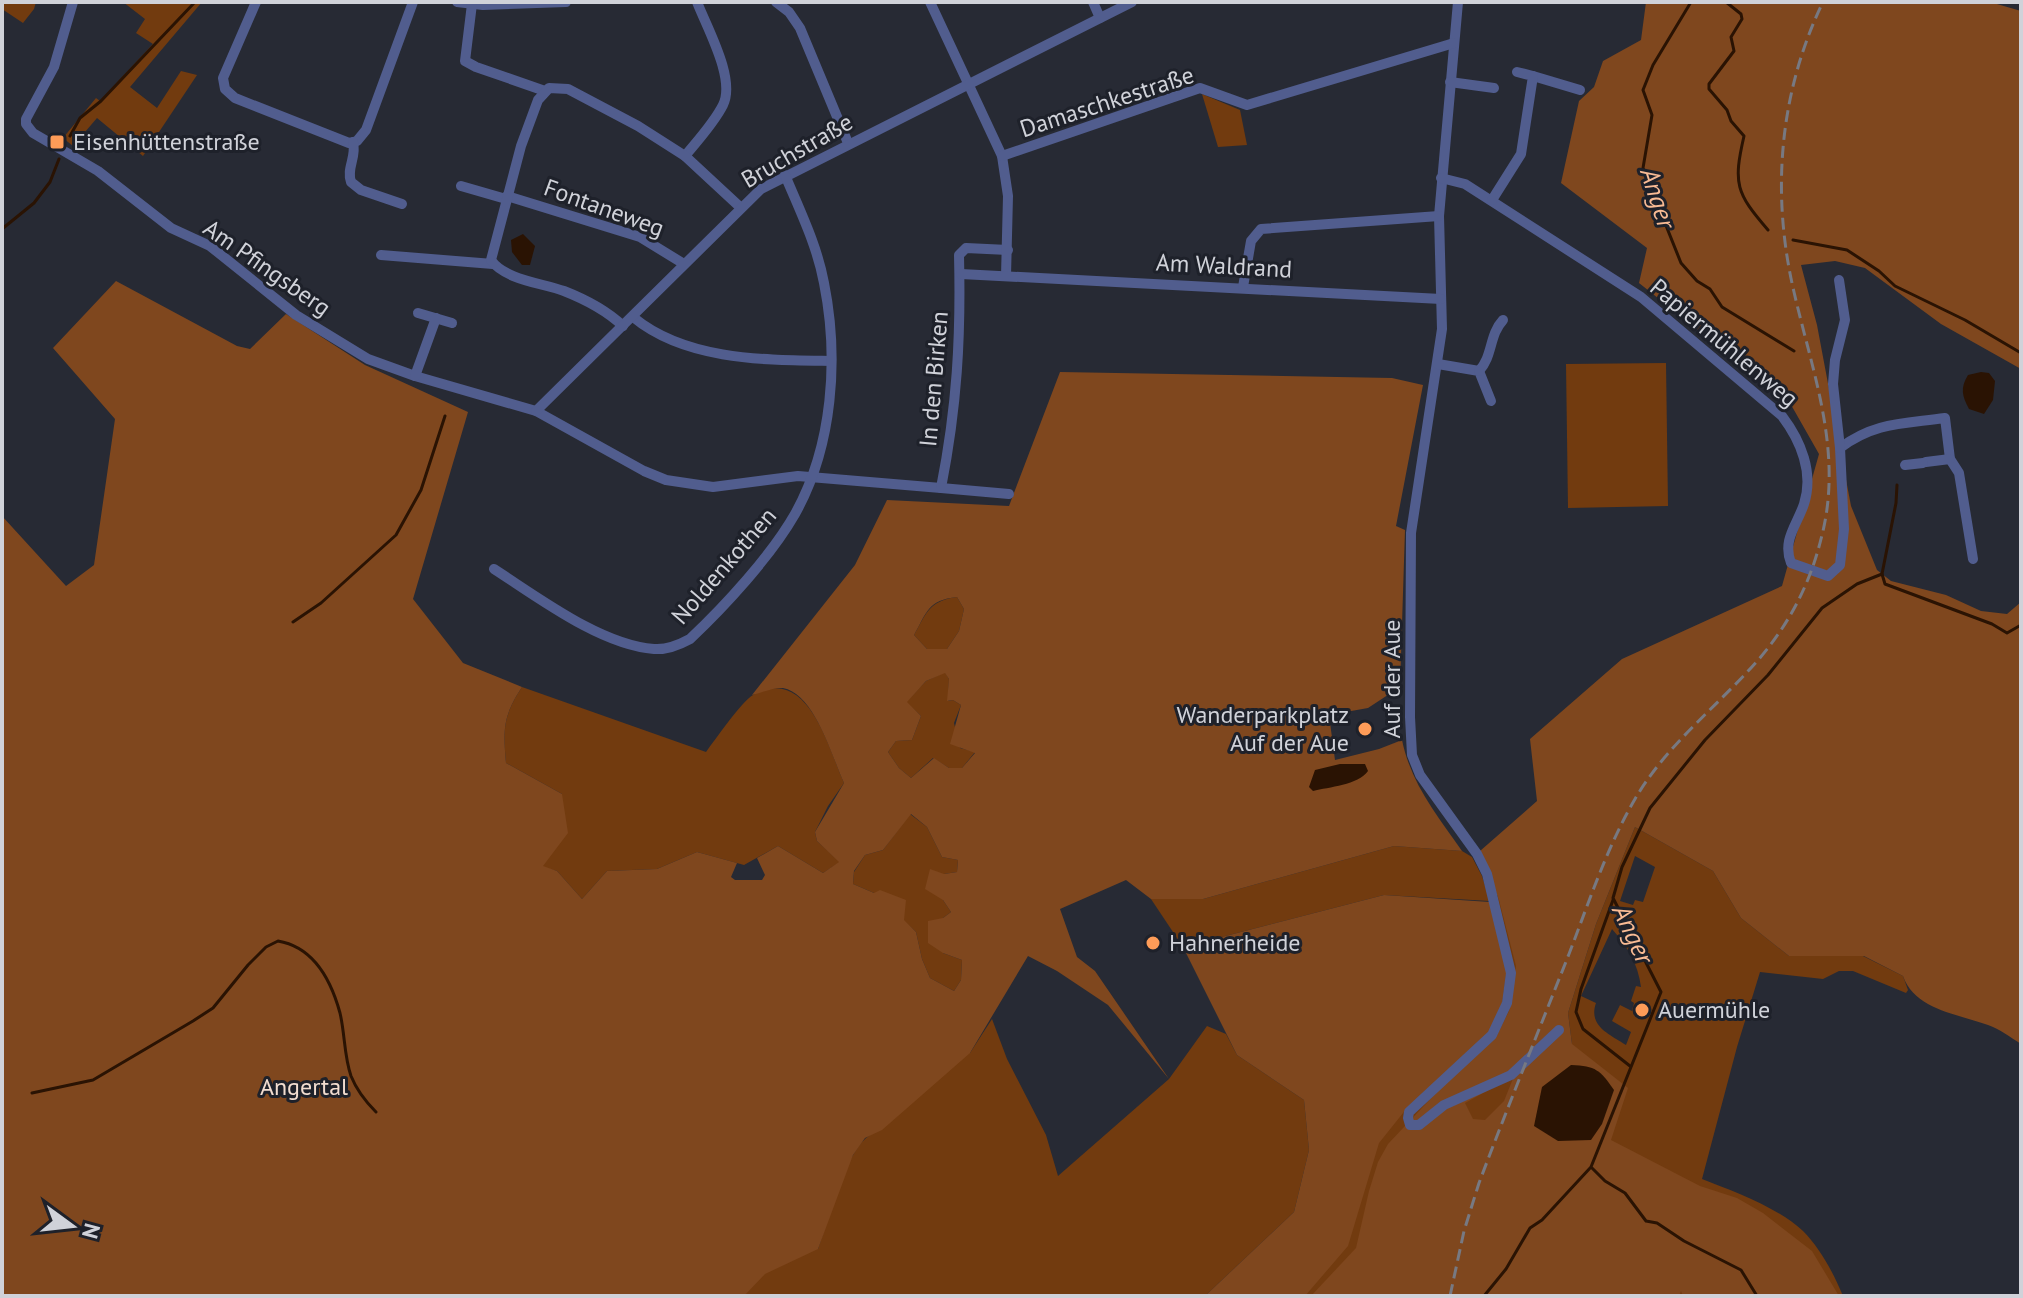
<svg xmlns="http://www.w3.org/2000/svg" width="2023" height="1298" viewBox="0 0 2023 1298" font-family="'PT Sans',sans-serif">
  <rect width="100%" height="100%" fill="#272a34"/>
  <g fill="#723b0f" fill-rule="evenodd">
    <path d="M 2,2 L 36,2 L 34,9 L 23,23 L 2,9 Z"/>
    <path d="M 123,2 L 202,2 L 130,87 L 157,108 L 181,71 L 197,75 L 143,156 L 97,118 L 73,146 L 63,138 L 96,98 L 100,101 L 153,44 L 136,33 L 145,19 Z"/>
    <path d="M 1202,94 L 1240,110 L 1247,145 L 1218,147 Z"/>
    <path d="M 1666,363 L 1668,506 L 1568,508 L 1566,364 Z"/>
    <path d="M 957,597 L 964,609 L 959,631 L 947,649 L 927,649 L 914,635 C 927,612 929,601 957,597 Z"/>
    <path d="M 945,672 L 949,679 L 948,701 L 953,700 L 961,705 L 954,723 L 960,748 L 975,752 L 962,768 L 949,768 L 933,758 L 911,778 L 899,768 L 888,752 L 896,741 L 912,740 L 921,716 L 906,702 L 926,681 Z"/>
    <path d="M 522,687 L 706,752 C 715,740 742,701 753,695 C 808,664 828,747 844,783 L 828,806 L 815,832 L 817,841 L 840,862 L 823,873 L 778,846 L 744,865 L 697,852 L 657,869 L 607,871 L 582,899 L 557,871 L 542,867 L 562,794 L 506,763 C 503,729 503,716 522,687 Z"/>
    <path d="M 910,814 L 927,827 L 942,857 L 958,860 L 957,872 L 944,874 L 943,900 L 951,912 L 943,918 L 943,953 L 962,960 L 961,980 L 954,991 L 930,978 L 922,959 L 916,932 L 874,893 L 853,884 L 854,872 L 865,855 L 883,850 Z"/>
    <path d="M 1635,827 L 1713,871 L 1741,918 L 1789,956 L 1863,956 L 1903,976 L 1908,990 L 1906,993 L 1853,971 L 1839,971 L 1823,979 L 1760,972 L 1737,1047 L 1702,1179 C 1733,1191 1779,1208 1803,1231 C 1820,1248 1834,1274 1843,1296 L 1226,1296 L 1274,1250 L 1490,901 L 1384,895 L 1183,947 L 1151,899 L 1203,899 L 1394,846 L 1462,851 L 1472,857 L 1482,876 L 1490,901 L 1540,871 L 1522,1063 L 1572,1044 L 1568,1013 L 1596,924 ZM 1635,856 L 1655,867 L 1643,902 L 1635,900 L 1633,905 L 1620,901 ZM 1612,929 C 1628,947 1638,964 1641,987 L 1636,986 L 1631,1001 L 1634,1003 L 1632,1011 L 1620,1005 L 1612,1021 L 1631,1032 L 1626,1045 C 1609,1034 1588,1026 1596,1003 L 1581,996 Z"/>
    <path d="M 992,1019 L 1007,1059 L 1046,1135 L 1058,1176 L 1169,1079 L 1207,1026 L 1226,1034 L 1237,1055 L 1304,1100 L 1309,1150 L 1294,1212 L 1205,1296 L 2,1296 L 2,1043 L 970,1053 ZM 902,1111 C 891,1124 871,1132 862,1142 C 842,1165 829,1219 818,1249 L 802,1238 L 863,1135 Z"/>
  </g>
  <g fill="#7f471e" fill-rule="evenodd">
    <path d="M 1646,2 L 1990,2 L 2021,11 L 2021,369 L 1941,324 L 1865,268 L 1835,261 L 1801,265 L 1817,325 L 1851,506 L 1877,570 L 1891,581 L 1946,595 L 1981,611 L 2007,614 L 2021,602 L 2021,1044 C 2010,1037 2000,1029 1988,1025 C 1958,1014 1915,1010 1903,976 L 1864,956 L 1789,956 L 1741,918 L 1713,871 L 1635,827 L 1596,924 L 1568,1013 L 1572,1044 L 1628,1088 L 1611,1140 L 1700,1186 L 1737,1198 L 1763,1213 L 1812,1251 L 1839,1296 L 1683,1296 L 1681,1291 L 1679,1296 L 1311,1296 L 1356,1248 L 1369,1191 L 1378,1162 L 1388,1144 L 1437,1092 L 1497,1035 L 1509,1011 L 1516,966 L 1499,900 L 1480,851 L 1537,801 L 1530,739 L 1622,659 L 1782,586 L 1819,454 L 1790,403 L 1639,283 L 1647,248 L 1561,183 L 1579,101 L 1594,87 L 1603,61 L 1641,40 ZM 1514,1076 L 1504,1101 L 1485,1120 L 1473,1119 L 1465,1103 Z"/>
    <path d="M 116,281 L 237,346 L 250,349 L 286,314 L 365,365 L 468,412 L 413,599 L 463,663 L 522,687 C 503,716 503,729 506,763 L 562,794 L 568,833 L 543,866 L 557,871 L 582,899 L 607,871 L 657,869 L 697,852 L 737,863 L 731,877 L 735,880 L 762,880 L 765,875 L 757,858 L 778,846 L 823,873 L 839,862 L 817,841 L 815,832 L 844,783 C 832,757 815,694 783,688 C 774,687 761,693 752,695 L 855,565 L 887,500 L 1009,506 L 1060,372 L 1392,378 L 1423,385 L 1396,526 L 1405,530 L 1400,687 L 1368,708 L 1329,715 L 1335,760 L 1379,749 L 1402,740 C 1411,784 1437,815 1462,851 L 1394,846 L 1203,899 L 1151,899 L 1126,880 L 1060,909 L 1077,957 L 1095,971 L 1169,1079 L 1108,1005 L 1057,971 L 1028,956 L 970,1053 L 882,1130 L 865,1138 L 853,1155 L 818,1249 L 765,1274 L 744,1296 L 2,1296 L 2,516 L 66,586 L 94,565 L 115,419 L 53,348 ZM 957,597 L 964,609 L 959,631 L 947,649 L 927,649 L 914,635 C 927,612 928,600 957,597 ZM 945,673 L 949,679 L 947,701 L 953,700 L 961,705 L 950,744 L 975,753 L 962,768 L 949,768 L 934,758 L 911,778 L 899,768 L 888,752 L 896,741 L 912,740 L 921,716 L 907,702 L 926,681 ZM 911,814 L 927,827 L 942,857 L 958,860 L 957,872 L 944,874 L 930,869 L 925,889 L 943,900 L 951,912 L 943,918 L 928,921 L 928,943 L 943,953 L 962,960 L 961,980 L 954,991 L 930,978 L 922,959 L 916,932 L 904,920 L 906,900 L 880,890 L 874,893 L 853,884 L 854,871 L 865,855 L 883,850 Z"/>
    <path d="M 1384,895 L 1490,902 L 1507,967 L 1502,1003 L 1489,1036 L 1407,1108 L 1379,1143 L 1348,1246 L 1305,1296 L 1205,1296 L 1294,1212 L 1309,1150 L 1304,1100 L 1237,1055 L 1183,947 Z"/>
  </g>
  <g fill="#2a1303">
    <path d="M 523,234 L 535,246 L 530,265 L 522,265 L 512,252 L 511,240 Z"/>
    <path d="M 1981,372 L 1989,373 L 1995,381 L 1993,400 L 1984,414 L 1969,409 C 1962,396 1960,388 1968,375 Z"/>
    <path d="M 1340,764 L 1365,764 L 1368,771 C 1358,785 1329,787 1313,791 L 1309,787 L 1315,770 Z"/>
    <path d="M 1571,1065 C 1596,1066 1600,1070 1614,1090 L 1602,1124 L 1591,1140 L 1558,1141 L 1534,1126 L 1542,1087 Z"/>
  </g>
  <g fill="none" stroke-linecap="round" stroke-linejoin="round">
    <g stroke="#2a1303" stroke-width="3">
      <path d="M 1691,2 L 1653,65 L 1643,90 L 1652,115 L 1643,168 L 1681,263 L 1697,281 L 1710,289 L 1722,307 L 1794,351"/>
      <path d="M 1726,2 L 1741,14 L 1742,19 L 1731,37 L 1734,51 L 1709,84 L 1709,89 L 1727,110 L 1731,121 L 1744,136 C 1733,184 1736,193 1768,230"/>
      <path d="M 70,136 L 80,118 L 101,101 L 195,2"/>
      <path d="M 2,229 L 34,203 L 50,182 L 59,159"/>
      <path d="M 1793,240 L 1847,250 L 1879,271 L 1895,286 L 1965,320 L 2021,353"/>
      <path d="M 1897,485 L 1896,503 L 1882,574 L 1885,584 L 1992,624 L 2007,633 L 2021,625"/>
      <path d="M 293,622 L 321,603 L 396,535 L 421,490 L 445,416"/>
      <path d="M 1613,900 L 1581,989 L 1576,1012 L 1583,1029 L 1630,1066"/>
      <path d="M 32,1093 L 93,1080 L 193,1021 L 213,1008 L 248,965 L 266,947 L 278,941 C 313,947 331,980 340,1013 C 345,1034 344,1056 351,1076 C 357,1091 365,1101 376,1112"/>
      <path d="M 1592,1168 L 1605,1181 L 1625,1193 L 1646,1221 L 1657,1223 L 1684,1241 L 1741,1270 L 1757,1296"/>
      <path d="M 1484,1296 L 1506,1269 L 1530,1228 L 1542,1220 L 1591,1167 L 1661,992 L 1613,898 L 1622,867 L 1650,808 L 1705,740 L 1768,675 L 1822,608 L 1857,584 L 1882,574"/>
    </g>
    <g stroke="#515d8e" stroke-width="10">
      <path d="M 73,2 L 54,67 L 26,119 L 26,124 L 33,133 L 98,171 L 171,228 L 210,246 L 296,315 L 368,359 L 415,376 L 536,411 L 644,471 L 666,480 L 713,487 L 798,476 L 941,488 C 957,407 961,338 959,255 L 966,248 L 1008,250"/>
      <path d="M 256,2 L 223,78 L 225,89 L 235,98 L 349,143 L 357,141 L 366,130 L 413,2"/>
      <path d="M 457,2 L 483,5 L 566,2"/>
      <path d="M 776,2 L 789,12 L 800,28 L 848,143"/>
      <path d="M 930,2 L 1002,156 L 1008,196 L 1006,276"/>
      <path d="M 1093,2 L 1100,18"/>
      <path d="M 1458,2 L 1439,216 L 1442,329 L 1411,533 L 1410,717 L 1412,755 L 1420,775 L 1477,854 L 1487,874 L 1511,973 L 1507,1003 L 1492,1035 L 1409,1112 L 1408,1118 L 1410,1125 L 1419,1125 L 1444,1105 L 1511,1075 L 1559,1030"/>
      <path d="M 472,4 L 465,61 L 476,67 L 545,91"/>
      <path d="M 1533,76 L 1580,90"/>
      <path d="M 1450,82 L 1494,88"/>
      <path d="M 353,142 C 357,157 346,168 351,182 L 361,190 L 402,204"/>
      <path d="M 685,156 C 698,140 714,123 723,105 C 736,79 707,28 697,2"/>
      <path d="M 1002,156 L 1200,88 L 1247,105 L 1454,43"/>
      <path d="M 1441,178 L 1465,184 L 1641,297 L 1782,416 C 1801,441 1814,473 1804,504 C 1797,525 1782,540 1791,563 L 1828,576 L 1840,565 L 1844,529 L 1840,448 C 1875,422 1903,424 1945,418 L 1950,459 L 1959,473 L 1973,559"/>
      <path d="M 461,186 L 506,199"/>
      <path d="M 507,196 L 640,237 L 684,264"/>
      <path d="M 1492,200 L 1521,154 L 1533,76 L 1517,72"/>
      <path d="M 381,255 L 493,264"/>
      <path d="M 961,274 L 1441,299"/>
      <path d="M 1839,280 L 1845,320 L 1835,360 L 1833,384 L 1840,448"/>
      <path d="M 1243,287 L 1251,241 L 1261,229 L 1439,216"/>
      <path d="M 418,313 L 452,323"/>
      <path d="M 633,317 C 686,361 766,360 831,361"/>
      <path d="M 623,326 C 606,310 587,300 564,291 C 542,283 505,280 491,260 L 521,146 L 538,100 L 549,88 L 568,89 L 638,126 L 685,156 L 740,207"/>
      <path d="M 1438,364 L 1479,371 L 1491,401"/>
      <path d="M 1479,371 C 1493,356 1489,335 1503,320"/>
      <path d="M 415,376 L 436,318"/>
      <path d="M 536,411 L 761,189 L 1132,2"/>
      <path d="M 1926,462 L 1950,459"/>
      <path d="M 1905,465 L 1923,463"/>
      <path d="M 941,488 L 1009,494"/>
      <path d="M 494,569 C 539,598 601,645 654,649 C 667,650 679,645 690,639 C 725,606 771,556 795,514 C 833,446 839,358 824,283 C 817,245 800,211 785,175"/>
    </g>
    <path stroke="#777982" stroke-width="3" stroke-dasharray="12 6" stroke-linecap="butt" d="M 1450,1296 L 1464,1231 L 1479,1183 C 1508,1106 1539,1030 1569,954 C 1589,902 1607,847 1635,799 C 1667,744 1718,706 1759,659 C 1789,624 1810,584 1821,539 C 1844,453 1813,375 1794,292 C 1771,194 1779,93 1823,2"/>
  </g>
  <g fill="#fe9c58" stroke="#1e212a" stroke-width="3">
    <rect x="49" y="134" width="16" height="16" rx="4"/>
    <circle cx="1365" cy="729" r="8"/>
    <circle cx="1153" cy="943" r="8"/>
    <circle cx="1642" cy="1010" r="8"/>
  </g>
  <g text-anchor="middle" stroke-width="6" stroke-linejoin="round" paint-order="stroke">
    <g font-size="24" fill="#d0d2d9" stroke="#1e212a">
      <text transform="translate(1107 102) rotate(-18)" y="8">Damaschkestraße</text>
      <text transform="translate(797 151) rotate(-30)" y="8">Bruchstraße</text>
      <text transform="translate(604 208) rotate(20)" y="8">Fontaneweg</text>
      <text transform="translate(1224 266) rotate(3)" y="8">Am Waldrand</text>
      <text transform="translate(267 268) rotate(35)" y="8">Am Pfingsberg</text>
      <text transform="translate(1724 343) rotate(40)" y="8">Papiermühlenweg</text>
      <text transform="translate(934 379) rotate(-85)" y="8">In den Birken</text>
      <text transform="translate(724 566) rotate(-49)" y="8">Noldenkothen</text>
      <text transform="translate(1392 679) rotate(-90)" y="8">Auf der Aue</text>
    </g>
    <g font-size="24" fill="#d0d2d9" stroke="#1e212a" text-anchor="start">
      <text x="73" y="150">Eisenhüttenstraße</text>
      <text x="1349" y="723" text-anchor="end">Wanderparkplatz<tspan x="1349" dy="28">Auf der Aue</tspan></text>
      <text x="1169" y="951">Hahnerheide</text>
      <text x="1658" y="1018">Auermühle</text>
    </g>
    <g font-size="24" fill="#f2ddd0" stroke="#1e212a">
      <text x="304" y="1095">Angertal</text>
    </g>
    <g font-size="26" font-style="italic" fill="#f9bb94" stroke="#1e212a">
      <text transform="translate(1658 198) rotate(72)" y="9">Anger</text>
      <text transform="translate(1633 934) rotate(65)" y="9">Anger</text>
    </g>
  </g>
  <rect width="2023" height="1298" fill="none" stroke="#d0d2d9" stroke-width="8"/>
  <g transform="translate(72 1226) rotate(105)" stroke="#1e212a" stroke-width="6" paint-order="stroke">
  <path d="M0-6L14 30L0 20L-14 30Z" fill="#d0d2d9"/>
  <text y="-12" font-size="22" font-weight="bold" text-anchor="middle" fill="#d0d2d9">N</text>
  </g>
</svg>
